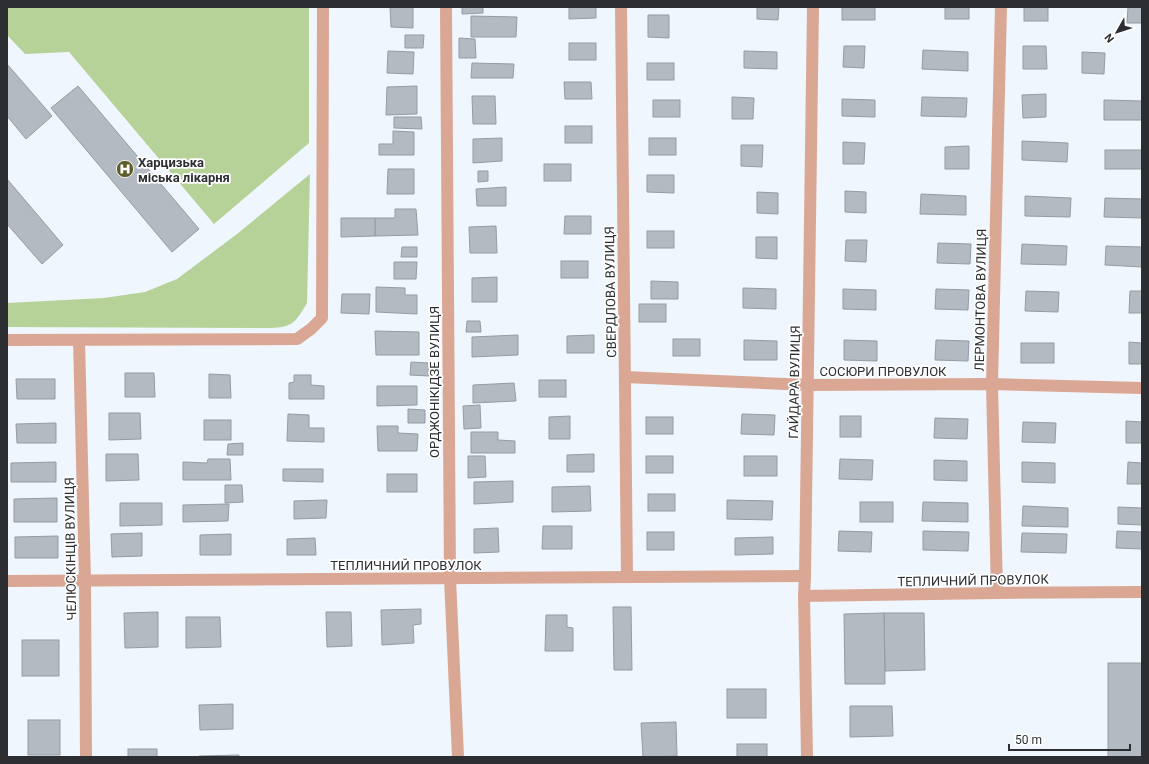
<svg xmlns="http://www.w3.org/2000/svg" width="1149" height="764" viewBox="0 0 1149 764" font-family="Roboto,sans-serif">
  <rect width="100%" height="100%" fill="#eff6fd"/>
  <g fill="#b6d299">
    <path d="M 7,7 L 309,7 L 309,143 L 214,224 L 69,52 L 25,54 L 7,35 Z"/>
    <path d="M 310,174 L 307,303 C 295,324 291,328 266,328 L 7,327 L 7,303 L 104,298 L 145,292 L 177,279 L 237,234 Z"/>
  </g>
  <g fill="#b3bac1" stroke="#959ba2">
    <path d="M 390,7 L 413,7 L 413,28 L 391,27 Z"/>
    <path d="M 462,7 L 483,7 L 483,13 L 462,14 Z"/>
    <path d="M 569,7 L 596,7 L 596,18 L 569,19 Z"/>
    <path d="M 757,7 L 779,7 L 778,20 L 757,19 Z"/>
    <rect x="842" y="7" width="33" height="13"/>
    <rect x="945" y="7" width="24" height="12"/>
    <rect x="1024" y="7" width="24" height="14"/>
    <path d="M 1128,7 L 1142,7 L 1142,23 L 1127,23 Z"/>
    <path d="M 648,15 L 669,15 L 669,38 L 648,37 Z"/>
    <path d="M 471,16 L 517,17 L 516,37 L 471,37 Z"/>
    <path d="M 405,35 L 424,35 L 423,48 L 405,48 Z"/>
    <path d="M 459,38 L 475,39 L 476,58 L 459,58 Z"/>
    <rect x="569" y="43" width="27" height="17"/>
    <path d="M 844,46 L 865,46 L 864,68 L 843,67 Z"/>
    <path d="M 1023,46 L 1046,46 L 1047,69 L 1023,69 Z"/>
    <path d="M 923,50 L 968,52 L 968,71 L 922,69 Z"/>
    <path d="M 388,51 L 414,52 L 413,74 L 387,73 Z"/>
    <path d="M 744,51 L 777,52 L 777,69 L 744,68 Z"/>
    <path d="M 1082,52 L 1105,53 L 1104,74 L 1082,73 Z"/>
    <path d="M 472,63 L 514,64 L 513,78 L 471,78 Z"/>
    <rect x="647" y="63" width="27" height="17"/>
    <path d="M 7,64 L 52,116 L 26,139 L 7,116 Z"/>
    <path d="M 564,82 L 591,82 L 592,99 L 565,99 Z"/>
    <path d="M 78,86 L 199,229 L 172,252 L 51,108 Z"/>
    <path d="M 417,86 L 417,114 L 386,115 L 387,87 Z"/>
    <path d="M 1046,94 L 1046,117 L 1023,118 L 1022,95 Z"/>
    <path d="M 472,96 L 495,96 L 496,124 L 473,124 Z"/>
    <path d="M 732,97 L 754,98 L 753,119 L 732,119 Z"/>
    <path d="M 922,97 L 967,98 L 966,117 L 921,116 Z"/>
    <path d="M 842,99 L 875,100 L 875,117 L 842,116 Z"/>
    <rect x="653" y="100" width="27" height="17"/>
    <path d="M 1104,100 L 1142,101 L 1142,120 L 1104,120 Z"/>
    <path d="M 394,117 L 421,117 L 422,129 L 394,128 Z"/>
    <rect x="565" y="126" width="27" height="17"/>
    <path d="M 393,131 L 414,132 L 414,155 L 379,155 L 379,144 L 393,144 Z"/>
    <path d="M 502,138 L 502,161 L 473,163 L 473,139 Z"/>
    <rect x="649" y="138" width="27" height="17"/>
    <path d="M 1022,141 L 1068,143 L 1067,162 L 1022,160 Z"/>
    <path d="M 843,142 L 865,143 L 864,164 L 843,164 Z"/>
    <path d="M 741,145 L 763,145 L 762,167 L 741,166 Z"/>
    <path d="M 969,146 L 969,169 L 945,169 L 945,147 Z"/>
    <rect x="1105" y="150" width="37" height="19"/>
    <rect x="544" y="164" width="27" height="17"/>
    <path d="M 388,169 L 414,169 L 414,194 L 387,194 Z"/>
    <path d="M 478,171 L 488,171 L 488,181 L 478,182 Z"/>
    <path d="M 647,175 L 674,175 L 674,193 L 647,192 Z"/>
    <path d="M 7,179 L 63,245 L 42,264 L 7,224 Z"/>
    <path d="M 506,187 L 506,206 L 477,206 L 476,189 Z"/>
    <path d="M 845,191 L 866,192 L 866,213 L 845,212 Z"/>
    <path d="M 757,192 L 778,193 L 778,214 L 757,213 Z"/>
    <path d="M 921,194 L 966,196 L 966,215 L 920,214 Z"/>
    <path d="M 1025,196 L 1071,198 L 1070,217 L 1025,216 Z"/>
    <path d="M 1105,198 L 1142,199 L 1142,218 L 1104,217 Z"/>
    <path d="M 395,209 L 416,209 L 418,235 L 375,236 L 375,218 L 395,218 Z"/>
    <path d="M 565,216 L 591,216 L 591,234 L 564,234 Z"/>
    <path d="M 341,218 L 375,218 L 375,236 L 341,237 Z"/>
    <path d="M 496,226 L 497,253 L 470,253 L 469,227 Z"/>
    <rect x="647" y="231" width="27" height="17"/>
    <path d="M 756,237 L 777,237 L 777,259 L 756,258 Z"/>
    <path d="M 846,240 L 867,240 L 866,262 L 845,261 Z"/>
    <path d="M 938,243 L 971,244 L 970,264 L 937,263 Z"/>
    <path d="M 1022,244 L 1067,246 L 1066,265 L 1021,264 Z"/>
    <path d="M 1106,246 L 1142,247 L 1142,267 L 1105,265 Z"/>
    <path d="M 402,247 L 417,247 L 417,257 L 401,257 Z"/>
    <rect x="561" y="261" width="27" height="17"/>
    <path d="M 394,262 L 417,262 L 416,279 L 394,279 Z"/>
    <path d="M 497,277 L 497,302 L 472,302 L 472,278 Z"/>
    <path d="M 651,281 L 678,282 L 678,299 L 651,299 Z"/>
    <path d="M 376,287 L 405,288 L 405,295 L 417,295 L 417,314 L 376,312 Z"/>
    <path d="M 743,288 L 776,289 L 776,309 L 743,308 Z"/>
    <path d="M 843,289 L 876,290 L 876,310 L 843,309 Z"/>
    <path d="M 936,289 L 969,290 L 968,310 L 935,309 Z"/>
    <path d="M 1026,291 L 1059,292 L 1058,312 L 1025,311 Z"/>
    <path d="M 1130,291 L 1142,291 L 1142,313 L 1129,313 Z"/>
    <path d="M 342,294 L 370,294 L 369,314 L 341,313 Z"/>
    <rect x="639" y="304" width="27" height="18"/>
    <path d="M 467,321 L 480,321 L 481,332 L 466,332 Z"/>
    <path d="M 375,331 L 419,332 L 419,355 L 376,355 Z"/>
    <path d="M 518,335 L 518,355 L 472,357 L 472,337 Z"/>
    <path d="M 594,335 L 594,353 L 567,353 L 567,336 Z"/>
    <rect x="673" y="339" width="27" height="17"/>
    <path d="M 744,340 L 777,341 L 777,360 L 744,360 Z"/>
    <path d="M 844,340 L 877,341 L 877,361 L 844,360 Z"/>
    <path d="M 936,340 L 969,341 L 968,361 L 935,360 Z"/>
    <path d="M 1129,342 L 1142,343 L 1142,364 L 1129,364 Z"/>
    <rect x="1021" y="343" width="33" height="20"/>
    <path d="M 411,362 L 428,363 L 429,376 L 410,375 Z"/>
    <path d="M 125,373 L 154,373 L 155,397 L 125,397 Z"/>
    <path d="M 209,374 L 230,375 L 231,398 L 209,398 Z"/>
    <path d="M 294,375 L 311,375 L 311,385 L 324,386 L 324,399 L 289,399 L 289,383 L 294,382 Z"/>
    <path d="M 16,379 L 55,379 L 55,399 L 17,399 Z"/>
    <rect x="539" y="380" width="27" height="17"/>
    <path d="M 514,383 L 516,401 L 473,403 L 473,385 Z"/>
    <path d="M 377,386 L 417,386 L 417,405 L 377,406 Z"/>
    <path d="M 480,405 L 481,428 L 464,429 L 463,406 Z"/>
    <path d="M 408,409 L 425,410 L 425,423 L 408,423 Z"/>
    <path d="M 109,413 L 140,413 L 141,439 L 109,440 Z"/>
    <path d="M 288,414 L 309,415 L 309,428 L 324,428 L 324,442 L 287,441 Z"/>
    <path d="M 742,414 L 775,415 L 774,435 L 741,434 Z"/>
    <path d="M 570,416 L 570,439 L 549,439 L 549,417 Z"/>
    <rect x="840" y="416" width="21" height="21"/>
    <rect x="646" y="417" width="27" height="17"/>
    <path d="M 935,418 L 968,419 L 967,439 L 934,438 Z"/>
    <rect x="204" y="420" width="27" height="20"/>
    <path d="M 1126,421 L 1142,422 L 1142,443 L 1126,443 Z"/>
    <path d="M 1023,422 L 1056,423 L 1055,443 L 1022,442 Z"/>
    <path d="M 56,423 L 56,443 L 17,443 L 16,424 Z"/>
    <path d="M 377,426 L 398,426 L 398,433 L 418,434 L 417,451 L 378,451 Z"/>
    <path d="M 471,432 L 498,432 L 498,440 L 515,441 L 515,453 L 471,453 Z"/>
    <path d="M 243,443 L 243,455 L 227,455 L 228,444 Z"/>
    <path d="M 106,454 L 138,454 L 139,480 L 106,481 Z"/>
    <path d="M 594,454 L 594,472 L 567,472 L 567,455 Z"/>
    <path d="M 468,456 L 485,456 L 486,477 L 468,478 Z"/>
    <rect x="646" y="456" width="27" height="17"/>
    <rect x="744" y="456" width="33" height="20"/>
    <path d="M 208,459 L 230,459 L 231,480 L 183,480 L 183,462 L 207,463 Z"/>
    <path d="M 840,459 L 873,460 L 872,480 L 839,479 Z"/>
    <path d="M 934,460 L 967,461 L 967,481 L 934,480 Z"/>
    <path d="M 56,462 L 56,482 L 11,482 L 11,463 Z"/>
    <path d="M 1022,462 L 1055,463 L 1055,483 L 1022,482 Z"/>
    <path d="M 1128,462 L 1142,463 L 1142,484 L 1127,484 Z"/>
    <path d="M 283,469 L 323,469 L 323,482 L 283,481 Z"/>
    <rect x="387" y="474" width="30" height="18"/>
    <path d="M 513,481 L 513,502 L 474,504 L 474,482 Z"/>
    <path d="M 225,485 L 242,485 L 243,502 L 225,503 Z"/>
    <path d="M 590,486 L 591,511 L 552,512 L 552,487 Z"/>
    <rect x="648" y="494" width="27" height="17"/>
    <path d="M 57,498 L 57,522 L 14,522 L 14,499 Z"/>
    <path d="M 327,500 L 326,518 L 294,519 L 294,501 Z"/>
    <path d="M 727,500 L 773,501 L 772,520 L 727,519 Z"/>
    <rect x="860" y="502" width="33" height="20"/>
    <path d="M 923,502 L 968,503 L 968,522 L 922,521 Z"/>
    <path d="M 120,503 L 162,503 L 162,525 L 120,526 Z"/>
    <path d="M 229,504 L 228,521 L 183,522 L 183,505 Z"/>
    <path d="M 1023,506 L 1068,508 L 1068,527 L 1022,526 Z"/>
    <path d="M 1118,507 L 1142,508 L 1142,525 L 1118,524 Z"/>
    <path d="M 543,526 L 572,526 L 572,549 L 542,549 Z"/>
    <path d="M 498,528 L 499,552 L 474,553 L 474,529 Z"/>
    <path d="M 839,531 L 872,532 L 871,552 L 838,551 Z"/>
    <path d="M 923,531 L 969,532 L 968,551 L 923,550 Z"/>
    <path d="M 1117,531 L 1142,532 L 1142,549 L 1116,548 Z"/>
    <rect x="647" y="532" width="27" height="18"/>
    <path d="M 142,533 L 142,556 L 112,557 L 111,534 Z"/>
    <path d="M 1022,533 L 1067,534 L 1066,553 L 1021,552 Z"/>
    <path d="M 231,534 L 231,555 L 200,555 L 200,535 Z"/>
    <path d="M 58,536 L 58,558 L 15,558 L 15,537 Z"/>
    <path d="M 773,537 L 773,554 L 735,555 L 735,538 Z"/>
    <path d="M 315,538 L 316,555 L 287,555 L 287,539 Z"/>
    <path d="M 613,607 L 631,607 L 632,670 L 614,670 Z"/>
    <path d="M 421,609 L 421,624 L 413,625 L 414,643 L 382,645 L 381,610 Z"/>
    <path d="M 158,612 L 158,647 L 125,648 L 124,613 Z"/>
    <path d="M 326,612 L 351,612 L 352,646 L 327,647 Z"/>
    <path d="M 884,613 L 924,613 L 925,670 L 885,671 Z"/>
    <path d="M 884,613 L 885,684 L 845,684 L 844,614 Z"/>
    <path d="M 546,615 L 567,615 L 567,627 L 573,628 L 573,651 L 545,651 Z"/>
    <path d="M 186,617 L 220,617 L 221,647 L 186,648 Z"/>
    <rect x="22" y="640" width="37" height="36"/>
    <rect x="1108" y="663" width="34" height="94"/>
    <rect x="727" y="689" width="39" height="29"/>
    <path d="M 233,704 L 233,729 L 200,730 L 199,705 Z"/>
    <path d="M 850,706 L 892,706 L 893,736 L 850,737 Z"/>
    <rect x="28" y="720" width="32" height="35"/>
    <path d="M 676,722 L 677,756 L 643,757 L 641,723 Z"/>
    <rect x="737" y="744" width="30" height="13"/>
    <rect x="128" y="749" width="29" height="8"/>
    <path d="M 239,755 L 239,757 L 199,757 L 199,756 Z"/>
  </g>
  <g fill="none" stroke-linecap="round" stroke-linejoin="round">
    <g stroke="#dba795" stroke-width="12">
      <path d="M 446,7 L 450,578 L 458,757"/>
      <path d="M 621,7 L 627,577"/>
      <path d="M 7,340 L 297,339 L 311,329 L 322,318 L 323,7"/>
      <path d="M 79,340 L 85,581 L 86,757"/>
      <path d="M 625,377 L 808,385 L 992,384 L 1142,388"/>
      <path d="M 7,581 L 805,576"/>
      <path d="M 997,593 L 992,384 L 1001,7"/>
      <path d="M 804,596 L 997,593 L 1142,592"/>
      <path d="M 807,757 L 804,596 L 805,576 L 813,7"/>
    </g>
  </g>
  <defs>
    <symbol id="hospital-disc" viewBox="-11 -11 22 22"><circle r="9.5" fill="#5e5d2a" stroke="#fff"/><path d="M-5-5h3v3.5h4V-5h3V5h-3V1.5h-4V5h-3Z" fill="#fff"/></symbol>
  </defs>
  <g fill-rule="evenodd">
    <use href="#hospital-disc" x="115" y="159" width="20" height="20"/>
  </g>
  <g text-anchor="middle" stroke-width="3.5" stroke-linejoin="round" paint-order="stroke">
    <g font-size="13" font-weight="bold" fill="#2c2e31" stroke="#fff" text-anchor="start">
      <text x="138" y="167">Харцизька<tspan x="138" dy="15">міська лікарня</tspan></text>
    </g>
    <g font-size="13" fill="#2c2e31" stroke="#fff">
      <text transform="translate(610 292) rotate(-91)" y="5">СВЕРДЛОВА ВУЛИЦЯ</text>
      <text transform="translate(980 300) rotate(-89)" y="5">ЛЕРМОНТОВА ВУЛИЦЯ</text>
      <text x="883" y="376">СОСЮРИ ПРОВУЛОК</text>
      <text transform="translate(434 382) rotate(-90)" y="5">ОРДЖОНІКІДЗЕ ВУЛИЦЯ</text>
      <text transform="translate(794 382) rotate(-89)" y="5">ГАЙДАРА ВУЛИЦЯ</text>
      <text transform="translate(70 549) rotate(-91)" y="5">ЧЕЛЮСКІНЦІВ ВУЛИЦЯ</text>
      <text x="406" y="570">ТЕПЛИЧНИЙ ПРОВУЛОК</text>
      <text transform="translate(973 580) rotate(-1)" y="5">ТЕПЛИЧНИЙ ПРОВУЛОК</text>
    </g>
  </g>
  <rect width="1149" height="764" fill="none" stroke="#2c2e31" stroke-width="16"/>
  <g transform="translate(1117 32) rotate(231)" stroke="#ffffff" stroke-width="3" paint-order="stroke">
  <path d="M0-3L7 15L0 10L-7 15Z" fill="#2c2e31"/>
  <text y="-6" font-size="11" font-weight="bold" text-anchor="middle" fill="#2c2e31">N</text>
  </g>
  <path d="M1009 744v6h121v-6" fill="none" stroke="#2c2e31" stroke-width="2"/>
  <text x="1015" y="744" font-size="12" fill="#2c2e31" stroke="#ffffff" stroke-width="3" paint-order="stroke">50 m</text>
</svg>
